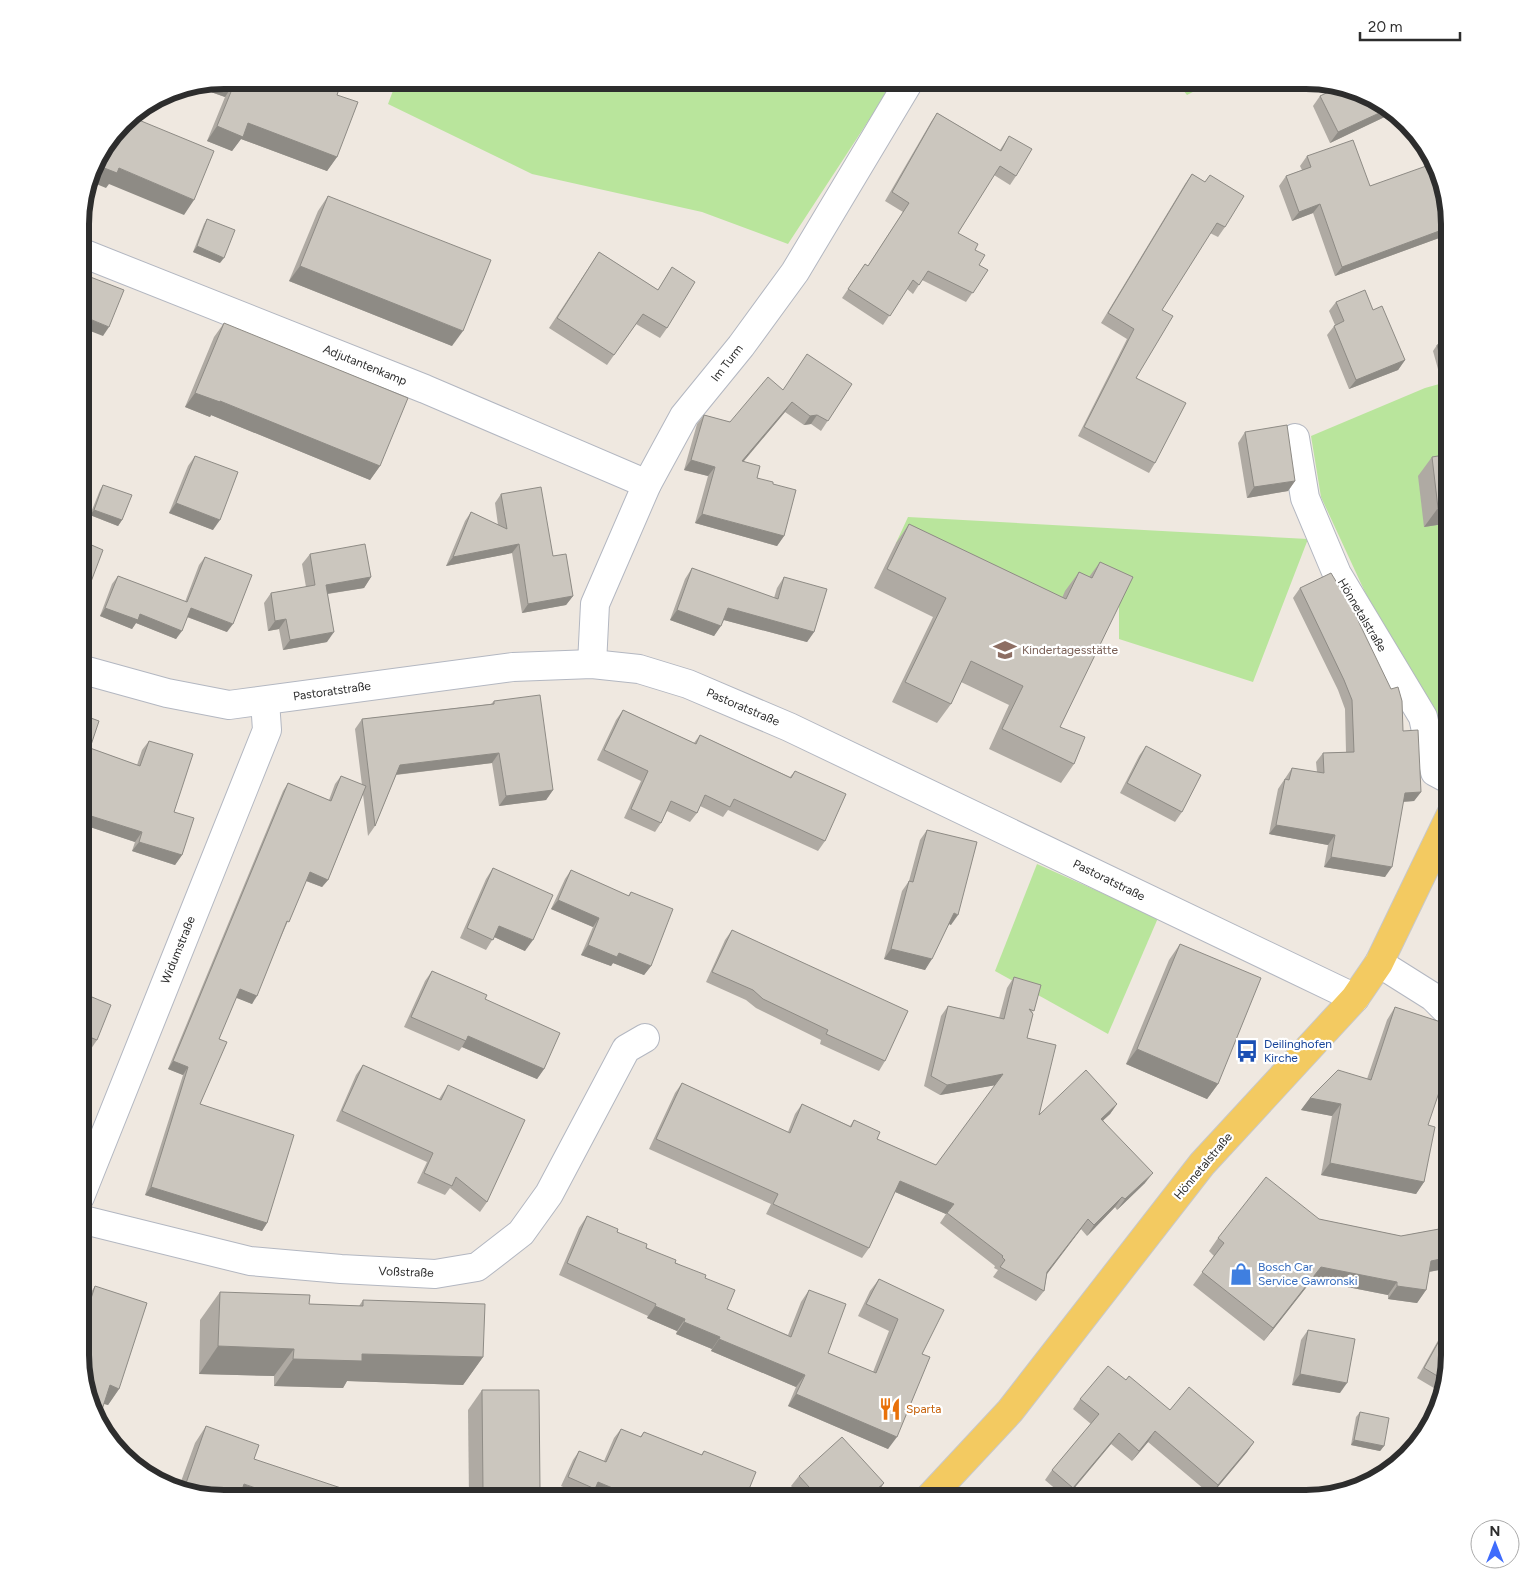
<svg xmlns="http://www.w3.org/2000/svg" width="1530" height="1579" viewBox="0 0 1530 1579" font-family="Figtree,sans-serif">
  <rect width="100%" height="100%" fill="#efe8e0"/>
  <g fill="#b9e59c">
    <path d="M 397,80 L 895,80 L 788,244 L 702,212 L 532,174 L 388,104 Z"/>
    <path d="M 1175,80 L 1216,80 L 1187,95 Z"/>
    <path d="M 1450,381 L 1450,728 L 1435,719 L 1383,631 L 1321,497 L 1311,436 L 1425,388 Z"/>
    <path d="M 908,517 L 1308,539 L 1253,682 L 1119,639 L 1119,596 L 1052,619 L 896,543 Z"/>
    <path d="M 1037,864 L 1158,918 L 1108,1034 L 995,971 Z"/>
  </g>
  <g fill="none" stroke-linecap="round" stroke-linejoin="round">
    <defs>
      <g id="minor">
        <path d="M 80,252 L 425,389 L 647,484"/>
        <path d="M 1295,438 L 1305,498 L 1337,574 L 1423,717 L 1435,772 L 1450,780"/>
        <path d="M 592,664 L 595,604 L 647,484 L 684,416 L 741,346 L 795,272 L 910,80"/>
        <path d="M 80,669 L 167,693 L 229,705 L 513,667 L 592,664 L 639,669 L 688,684 L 789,727 L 1355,998"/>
        <path d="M 1379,963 L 1433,997 L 1450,1014"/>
        <path d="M 80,1197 L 267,730 L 265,701"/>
        <path d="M 80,1219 L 250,1261 L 341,1269 L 435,1274 L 477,1267 L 521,1233 L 549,1194 L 626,1049 L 645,1038"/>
      </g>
      <path id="major" d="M 928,1499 L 1010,1411 L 1202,1164 L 1355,998 L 1379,963 L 1450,816"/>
    </defs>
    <use href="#minor" stroke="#b3b7c1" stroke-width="30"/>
    <use href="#major" stroke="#c8c8c8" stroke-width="30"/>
    <use href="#minor" stroke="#fff" stroke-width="28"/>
    <use href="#major" stroke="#f3ca61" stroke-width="28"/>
  </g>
  <g fill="#afaaa3">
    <path d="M 224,80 L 337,95 L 337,157 L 327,171 L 241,139 L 232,151 L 207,141 L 225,97 L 194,86 Z"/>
    <path d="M 1006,80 L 1028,80 L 1022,89 Z"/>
    <path d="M 1370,95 L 1393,113 L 1330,143 L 1313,106 L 1320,96 Z"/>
    <path d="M 937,113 L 1000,150 L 1009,136 L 1016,176 L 1010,185 L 994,175 L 958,233 L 975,250 L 979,265 L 988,270 L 966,302 L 922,280 L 913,294 L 907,289 L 883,325 L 842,298 L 865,264 L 868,266 L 903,212 L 885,201 L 931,122 Z"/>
    <path d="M 1307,156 L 1370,186 L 1437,188 L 1450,224 L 1450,234 L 1335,276 L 1313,213 L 1292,221 L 1279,186 L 1286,176 L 1302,170 L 1300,166 Z"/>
    <path d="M 1192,174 L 1205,182 L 1210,175 L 1225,227 L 1218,237 L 1210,233 L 1162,310 L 1136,378 L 1155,463 L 1149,473 L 1078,436 L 1127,339 L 1101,323 L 1185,184 Z"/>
    <path d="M 328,196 L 452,346 L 289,281 L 318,211 Z"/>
    <path d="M 207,219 L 220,263 L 193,252 L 204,224 Z"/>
    <path d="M 599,252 L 658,290 L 672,267 L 667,328 L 660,338 L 636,324 L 607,365 L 549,328 Z"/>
    <path d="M 1336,302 L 1373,310 L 1405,360 L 1398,370 L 1349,389 L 1327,335 L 1335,325 L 1329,311 Z"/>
    <path d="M 224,323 L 380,466 L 370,480 L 211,415 L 210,417 L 185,407 L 214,337 Z"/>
    <path d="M 1437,345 L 1450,378 L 1441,380 L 1433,351 Z"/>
    <path d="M 852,384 L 821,431 L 811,424 L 804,425 L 785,412 L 744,461 L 757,478 L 773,484 L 784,536 L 777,546 L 695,523 L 708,476 L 684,470 L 697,424 L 704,415 L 730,422 L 783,390 Z"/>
    <path d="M 1245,432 L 1295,481 L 1288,491 L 1247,498 L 1238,443 Z"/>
    <path d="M 195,456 L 213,530 L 169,513 L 188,466 Z"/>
    <path d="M 1432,457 L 1450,523 L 1424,527 L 1418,476 Z"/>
    <path d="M 103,485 L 122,520 L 118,526 L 90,515 L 100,490 Z"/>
    <path d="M 501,494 L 553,556 L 573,596 L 566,605 L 522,613 L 512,553 L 446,566 L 465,521 L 471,512 L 498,525 L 495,503 Z"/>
    <path d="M 909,524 L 1062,598 L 1065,591 L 1079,572 L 1089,577 L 1100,562 L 1060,727 L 1074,764 L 1061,783 L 989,749 L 1009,705 L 961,682 L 951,704 L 937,723 L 892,702 L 933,617 L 874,588 L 896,543 Z"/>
    <path d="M 310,554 L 371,577 L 364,588 L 328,594 L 327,642 L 283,650 L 279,629 L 268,631 L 264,603 L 271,593 L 306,587 L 302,564 Z"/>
    <path d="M 205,557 L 227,632 L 187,617 L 176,639 L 136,623 L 132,629 L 100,616 L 112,584 L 118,576 L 185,602 L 199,565 Z"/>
    <path d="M 692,568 L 774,598 L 777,588 L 784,577 L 814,632 L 807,642 L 724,620 L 714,636 L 670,620 L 685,579 Z"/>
    <path d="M 1300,588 L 1403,731 L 1421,792 L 1414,801 L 1403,802 L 1385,877 L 1324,867 L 1328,845 L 1269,834 L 1278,789 L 1292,768 L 1317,772 L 1316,762 L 1323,753 L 1346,752 L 1345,709 L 1338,690 L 1293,598 Z"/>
    <path d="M 494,701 L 553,790 L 546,800 L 499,806 L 492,763 L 396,775 L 375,826 L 368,836 L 363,794 L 328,880 L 322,887 L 306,881 L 284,930 L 252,1004 L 236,997 L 219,1039 L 200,1104 L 267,1223 L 262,1231 L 145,1195 L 183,1075 L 168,1069 L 283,791 L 288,783 L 329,800 L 335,784 L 341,776 L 362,785 L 355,729 L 362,719 L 491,704 Z"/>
    <path d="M 623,710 L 694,743 L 700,735 L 790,777 L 795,771 L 825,841 L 818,851 L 728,810 L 723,817 L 700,806 L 697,813 L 690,822 L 667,811 L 661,823 L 655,832 L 624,818 L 641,781 L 597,760 L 616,720 Z"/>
    <path d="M 149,741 L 174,812 L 182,855 L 175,865 L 132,851 L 135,842 L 87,826 L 81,834 L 90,748 L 137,765 L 142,750 Z"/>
    <path d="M 1146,746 L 1182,812 L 1175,822 L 1120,793 L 1139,756 Z"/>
    <path d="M 927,830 L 951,925 L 949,924 L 925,970 L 884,959 L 902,891 L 909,881 L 920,840 Z"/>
    <path d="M 493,868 L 525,951 L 494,937 L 486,950 L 460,938 L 486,879 Z"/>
    <path d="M 571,870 L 628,896 L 631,892 L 651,966 L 644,975 L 613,963 L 611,966 L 581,955 L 593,927 L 551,909 L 565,879 Z"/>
    <path d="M 732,930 L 885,1061 L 879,1071 L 820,1044 L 821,1040 L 756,1008 L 746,1000 L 706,982 L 725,940 Z"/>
    <path d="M 1180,944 L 1218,1084 L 1207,1099 L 1126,1064 L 1169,960 Z"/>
    <path d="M 432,971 L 485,999 L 544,1069 L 537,1079 L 462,1047 L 459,1051 L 404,1027 L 425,981 Z"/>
    <path d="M 1014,977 L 1033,1013 L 1027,1038 L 1039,1115 L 1117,1104 L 1110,1114 L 1103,1120 L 1145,1183 L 1117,1210 L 1115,1207 L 1087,1236 L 1081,1229 L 1047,1274 L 1044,1291 L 1036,1301 L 993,1277 L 998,1270 L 994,1268 L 995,1266 L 940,1223 L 946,1214 L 895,1192 L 869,1248 L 862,1258 L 766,1214 L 771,1204 L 649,1149 L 675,1093 L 682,1083 L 788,1132 L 795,1114 L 802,1104 L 850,1126 L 854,1120 L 877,1139 L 936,1165 L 996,1085 L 940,1095 L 924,1086 L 941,1016 L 948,1006 L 999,1018 L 1007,988 Z"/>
    <path d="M 80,992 L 97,1040 L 91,1049 L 88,1048 Z"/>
    <path d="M 1395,1007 L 1428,1125 L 1424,1182 L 1416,1194 L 1321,1175 L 1332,1116 L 1301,1110 L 1310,1098 L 1367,1079 L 1387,1020 Z"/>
    <path d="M 363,1065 L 439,1099 L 448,1085 L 487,1202 L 480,1212 L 450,1188 L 445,1195 L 417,1183 L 427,1162 L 336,1121 L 356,1075 Z"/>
    <path d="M 587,1216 L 705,1278 L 727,1309 L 788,1335 L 801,1302 L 809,1290 L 828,1353 L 873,1372 L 889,1331 L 858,1316 L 870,1291 L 879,1279 L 922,1354 L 888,1449 L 788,1406 L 796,1387 L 711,1351 L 712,1349 L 676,1334 L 677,1331 L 647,1318 L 648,1316 L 559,1275 L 579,1228 Z"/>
    <path d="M 1319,1219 L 1401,1236 L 1450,1227 L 1450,1268 L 1429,1272 L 1426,1290 L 1417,1303 L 1388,1299 L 1388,1295 L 1312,1280 L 1264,1341 L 1193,1285 L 1214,1256 L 1209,1251 L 1218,1238 Z"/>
    <path d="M 95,1286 L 119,1389 L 108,1405 L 104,1404 L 80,1355 L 80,1314 L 84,1303 Z"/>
    <path d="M 220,1292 L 309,1304 L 359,1306 L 363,1300 L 483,1357 L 463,1385 L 347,1381 L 343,1388 L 274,1386 L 274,1376 L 199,1374 L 200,1320 Z"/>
    <path d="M 1450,1320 L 1450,1355 L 1439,1401 L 1435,1398 L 1439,1391 L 1417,1378 L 1445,1328 Z"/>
    <path d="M 1308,1330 L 1340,1393 L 1292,1385 L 1301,1340 Z"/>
    <path d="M 1126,1380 L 1170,1410 L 1254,1442 L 1247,1452 L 1211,1495 L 1148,1442 L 1132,1461 L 1111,1444 L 1066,1498 L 1045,1480 L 1052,1470 L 1091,1424 L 1073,1409 L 1080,1399 Z"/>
    <path d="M 482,1390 L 540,1490 L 534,1499 L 469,1499 L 468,1410 Z"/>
    <path d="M 1360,1412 L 1384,1446 L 1380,1451 L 1351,1445 L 1356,1417 Z"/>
    <path d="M 206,1426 L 254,1459 L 224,1499 L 161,1484 L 179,1487 L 195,1443 Z"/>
    <path d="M 621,1429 L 640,1437 L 644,1432 L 701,1455 L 704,1451 L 745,1499 L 610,1499 L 593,1492 L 588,1498 L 561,1486 L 573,1460 L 579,1451 L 604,1461 L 614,1438 Z"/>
    <path d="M 799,1476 L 884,1483 L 877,1493 L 870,1499 L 803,1499 L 791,1486 Z"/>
  </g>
  <g fill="#8e8b85">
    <path d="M 224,80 L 229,80 L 235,82 L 225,97 L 194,86 Z"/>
    <path d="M 1388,109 L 1393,113 L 1330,143 L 1338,132 Z"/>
    <path d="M 248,123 L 337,157 L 327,171 L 241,139 L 232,151 L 207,141 L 217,126 Z"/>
    <path d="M 94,164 L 119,168 L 194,200 L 184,215 L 109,184 L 106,188 L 89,181 Z"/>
    <path d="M 1320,204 L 1313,213 L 1292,221 L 1299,212 Z"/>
    <path d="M 1450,227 L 1450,234 L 1335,276 L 1342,267 Z"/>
    <path d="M 197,246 L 224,258 L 220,263 L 193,252 Z"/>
    <path d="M 300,266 L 463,331 L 452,346 L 289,281 Z"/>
    <path d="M 80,315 L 109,327 L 103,336 L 80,327 Z"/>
    <path d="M 1405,360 L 1398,370 L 1349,389 L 1356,380 Z"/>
    <path d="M 1450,373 L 1450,378 L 1441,380 L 1445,375 Z"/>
    <path d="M 195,393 L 220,401 L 380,466 L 370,480 L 211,415 L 210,417 L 185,407 Z"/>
    <path d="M 792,402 L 785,412 L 736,470 L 742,461 Z"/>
    <path d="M 817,415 L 811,424 L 804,425 L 810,416 Z"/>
    <path d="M 691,460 L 715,467 L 708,476 L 684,470 Z"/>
    <path d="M 1295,481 L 1288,491 L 1247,498 L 1254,487 Z"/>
    <path d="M 176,503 L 220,520 L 213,530 L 169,513 Z"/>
    <path d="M 1450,506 L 1450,523 L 1424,527 L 1438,508 Z"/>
    <path d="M 94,510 L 122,520 L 118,526 L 90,515 Z"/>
    <path d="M 702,514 L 784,536 L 777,546 L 695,523 Z"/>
    <path d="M 519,544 L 512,553 L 446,566 L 453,557 Z"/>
    <path d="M 371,577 L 364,588 L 319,595 L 326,585 Z"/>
    <path d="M 80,583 L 89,587 L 83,596 L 80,595 Z"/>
    <path d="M 573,596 L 566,605 L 522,613 L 528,604 Z"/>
    <path d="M 105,608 L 140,614 L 182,631 L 176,639 L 136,623 L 132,629 L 100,616 Z"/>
    <path d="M 191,608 L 233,624 L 227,632 L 185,616 Z"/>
    <path d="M 728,608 L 814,632 L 807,642 L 720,619 Z"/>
    <path d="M 677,610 L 721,626 L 714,636 L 670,620 Z"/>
    <path d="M 286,619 L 279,629 L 268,631 L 275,621 Z"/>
    <path d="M 334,632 L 327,642 L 283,650 L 290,640 Z"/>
    <path d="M 499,753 L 492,763 L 393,775 L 400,765 Z"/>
    <path d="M 553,790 L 546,800 L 499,806 L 506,796 Z"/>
    <path d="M 1421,792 L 1414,801 L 1398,802 L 1405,793 Z"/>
    <path d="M 91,816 L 142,832 L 135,842 L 87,826 L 81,834 L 80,833 L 80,822 Z"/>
    <path d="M 1276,825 L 1335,835 L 1328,845 L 1269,834 Z"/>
    <path d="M 139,842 L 182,855 L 175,865 L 132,851 Z"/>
    <path d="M 1331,857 L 1392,867 L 1385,877 L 1324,867 Z"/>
    <path d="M 310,872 L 328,880 L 322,887 L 304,880 Z"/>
    <path d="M 558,900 L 599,918 L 593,927 L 551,909 Z"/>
    <path d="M 954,913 L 958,915 L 951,925 L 947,923 Z"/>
    <path d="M 499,926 L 533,940 L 525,951 L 492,936 Z"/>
    <path d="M 588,945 L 619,953 L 651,966 L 644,975 L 613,963 L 611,966 L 581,955 Z"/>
    <path d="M 891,949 L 932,959 L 925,970 L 884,959 Z"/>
    <path d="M 240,989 L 257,996 L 252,1004 L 234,997 Z"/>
    <path d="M 468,1036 L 544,1069 L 537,1079 L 462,1047 Z"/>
    <path d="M 1137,1049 L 1218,1084 L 1207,1099 L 1126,1064 Z"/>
    <path d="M 173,1061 L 188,1067 L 183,1075 L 168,1069 Z"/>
    <path d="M 1003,1074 L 996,1085 L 940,1095 L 947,1085 Z"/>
    <path d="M 1310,1098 L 1341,1104 L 1332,1116 L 1301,1110 Z"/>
    <path d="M 1117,1104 L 1110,1114 L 1094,1129 L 1101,1119 Z"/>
    <path d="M 1330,1163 L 1424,1182 L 1416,1194 L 1321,1175 Z"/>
    <path d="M 1153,1173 L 1145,1183 L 1117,1210 L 1125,1199 Z"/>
    <path d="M 900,1181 L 954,1204 L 946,1214 L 893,1191 Z"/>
    <path d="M 151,1187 L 267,1223 L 262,1231 L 145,1195 Z"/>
    <path d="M 1122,1197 L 1115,1207 L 1087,1236 L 1094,1225 Z"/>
    <path d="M 1088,1219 L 1081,1229 L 1040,1283 L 1047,1272 Z"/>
    <path d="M 1450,1257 L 1450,1268 L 1422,1273 L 1431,1261 Z"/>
    <path d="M 1321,1267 L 1397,1282 L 1388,1295 L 1312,1280 L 1264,1341 L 1273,1328 Z"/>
    <path d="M 1397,1286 L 1426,1290 L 1417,1303 L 1388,1299 Z"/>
    <path d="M 655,1306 L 685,1319 L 677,1331 L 647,1318 Z"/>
    <path d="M 684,1322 L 720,1337 L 712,1349 L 676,1334 Z"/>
    <path d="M 719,1339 L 805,1375 L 796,1387 L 711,1351 Z"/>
    <path d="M 218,1346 L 294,1349 L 274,1376 L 199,1374 Z"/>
    <path d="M 362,1354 L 483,1357 L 463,1385 L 347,1381 L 343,1388 L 274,1386 L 293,1359 Z"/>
    <path d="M 1300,1374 L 1347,1383 L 1340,1393 L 1292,1385 Z"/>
    <path d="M 110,1385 L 119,1389 L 108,1405 L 98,1402 Z"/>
    <path d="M 796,1394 L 897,1437 L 888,1449 L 788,1406 Z"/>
    <path d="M 1155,1431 L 1148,1442 L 1132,1461 L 1139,1451 Z"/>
    <path d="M 1119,1433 L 1111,1444 L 1066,1498 L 1073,1488 Z"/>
    <path d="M 1354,1440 L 1384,1446 L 1380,1451 L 1351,1445 Z"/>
    <path d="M 1254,1442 L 1247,1452 L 1211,1495 L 1218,1485 Z"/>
    <path d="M 598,1482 L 639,1499 L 610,1499 L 593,1492 Z"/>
    <path d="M 884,1483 L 877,1493 L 870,1499 L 866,1499 Z"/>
    <path d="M 244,1484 L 287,1499 L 233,1499 Z"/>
    <path d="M 540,1490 L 534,1499 L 477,1499 L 483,1491 Z"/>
  </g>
  <g fill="#cbc6be" stroke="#8e8b85">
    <path d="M 229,80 L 325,80 L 340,86 L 337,95 L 358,102 L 337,157 L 248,123 L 243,137 L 217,126 L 235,82 Z"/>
    <path d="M 1339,87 L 1370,95 L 1388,109 L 1338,132 L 1320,96 Z"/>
    <path d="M 937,113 L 1001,151 L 1009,136 L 1032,149 L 1016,176 L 1000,166 L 958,233 L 978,244 L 975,250 L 985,255 L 979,265 L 988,270 L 973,293 L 928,271 L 919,285 L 913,280 L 890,316 L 848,289 L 865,264 L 868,266 L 909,203 L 892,192 Z"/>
    <path d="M 129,116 L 214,151 L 194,200 L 119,168 L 117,173 L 94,164 L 95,160 Z"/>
    <path d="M 1353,140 L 1370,186 L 1429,165 L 1437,188 L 1444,186 L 1450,227 L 1342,267 L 1320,204 L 1299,212 L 1286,176 L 1311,167 L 1307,156 Z"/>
    <path d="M 1192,174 L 1205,182 L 1210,175 L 1244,196 L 1225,227 L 1217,223 L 1162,310 L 1173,316 L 1136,378 L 1186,403 L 1155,463 L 1084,427 L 1134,329 L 1108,313 Z"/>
    <path d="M 328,196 L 491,260 L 463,331 L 300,266 Z"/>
    <path d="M 207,219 L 235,230 L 224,258 L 197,246 Z"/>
    <path d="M 599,252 L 658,290 L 672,267 L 695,282 L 667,328 L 643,314 L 614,355 L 557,318 Z"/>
    <path d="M 80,273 L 124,290 L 109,327 L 80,315 Z"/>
    <path d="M 1365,290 L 1373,310 L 1382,306 L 1405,360 L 1356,380 L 1334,326 L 1344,321 L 1336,302 Z"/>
    <path d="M 224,323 L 408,398 L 380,466 L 220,401 L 220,402 L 195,393 Z"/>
    <path d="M 1450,342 L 1450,373 L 1445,375 L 1437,345 Z"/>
    <path d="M 807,354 L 852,384 L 828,421 L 817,415 L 810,416 L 792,402 L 742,461 L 760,466 L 757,478 L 773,482 L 773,484 L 796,490 L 784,536 L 702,514 L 715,467 L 691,460 L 704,415 L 730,422 L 768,377 L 783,390 Z"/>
    <path d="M 1287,425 L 1295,481 L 1254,487 L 1245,432 Z"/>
    <path d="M 1450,454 L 1450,506 L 1438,508 L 1432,457 Z"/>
    <path d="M 195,456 L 238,472 L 220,520 L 176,503 Z"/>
    <path d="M 103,485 L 132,495 L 122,520 L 94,510 Z"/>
    <path d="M 541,487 L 553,556 L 566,554 L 573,596 L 528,604 L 519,544 L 453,557 L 471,512 L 507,529 L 501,494 Z"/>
    <path d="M 909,524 L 1066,599 L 1079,572 L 1092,578 L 1100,562 L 1133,577 L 1060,727 L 1085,737 L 1074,764 L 1002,729 L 1023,686 L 971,661 L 951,704 L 905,682 L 946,598 L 887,569 Z"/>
    <path d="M 80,540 L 103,550 L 89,587 L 80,583 Z"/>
    <path d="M 365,544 L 371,577 L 326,585 L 334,632 L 290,640 L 286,619 L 275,621 L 271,593 L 315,585 L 310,554 Z"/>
    <path d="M 205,557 L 252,575 L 233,624 L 191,608 L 182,631 L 140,614 L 138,620 L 105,608 L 118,576 L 187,602 Z"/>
    <path d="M 692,568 L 778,599 L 784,577 L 827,589 L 814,632 L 728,608 L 721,626 L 677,610 Z"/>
    <path d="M 1331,573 L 1352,608 L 1391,689 L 1398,687 L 1402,701 L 1403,731 L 1418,730 L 1421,792 L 1405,793 L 1392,867 L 1331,857 L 1335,835 L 1276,825 L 1285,779 L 1289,780 L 1292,768 L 1324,773 L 1323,753 L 1354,752 L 1352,700 L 1344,680 L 1300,588 Z"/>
    <path d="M 540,695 L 553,790 L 506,796 L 499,753 L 400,765 L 375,826 L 362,719 L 494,704 L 494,701 Z"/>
    <path d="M 623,710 L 696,744 L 700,735 L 791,778 L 795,771 L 846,794 L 825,841 L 734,799 L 730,807 L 705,795 L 697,813 L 671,801 L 661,823 L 631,809 L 648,771 L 604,750 Z"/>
    <path d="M 80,714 L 99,721 L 90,748 L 140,766 L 149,741 L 193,754 L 174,812 L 194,818 L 182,855 L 139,842 L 142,832 L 91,816 L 88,824 L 80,822 Z"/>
    <path d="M 1146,746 L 1201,775 L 1182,812 L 1127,783 Z"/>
    <path d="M 341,776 L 366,786 L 328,880 L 310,872 L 289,922 L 287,921 L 257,996 L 240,989 L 219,1039 L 227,1042 L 200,1104 L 294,1135 L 267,1223 L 151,1187 L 188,1067 L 173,1061 L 288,783 L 331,801 Z"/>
    <path d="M 927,830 L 977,842 L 958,915 L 954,913 L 932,959 L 891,949 L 909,881 L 913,882 Z"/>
    <path d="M 493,868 L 553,895 L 533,940 L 499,926 L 493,940 L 467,928 Z"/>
    <path d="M 571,870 L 629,896 L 631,892 L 673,909 L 651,966 L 619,953 L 617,957 L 588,945 L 599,918 L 558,900 Z"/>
    <path d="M 732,930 L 908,1011 L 885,1061 L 826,1034 L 828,1030 L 763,999 L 753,990 L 712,972 Z"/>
    <path d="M 1180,944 L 1261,978 L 1218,1084 L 1137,1049 Z"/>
    <path d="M 432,971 L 487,995 L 485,999 L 560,1033 L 544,1069 L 468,1036 L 466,1041 L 411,1017 Z"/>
    <path d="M 1014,977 L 1041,985 L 1034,1011 L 1029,1009 L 1033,1014 L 1027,1038 L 1056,1045 L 1039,1115 L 1086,1070 L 1117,1104 L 1101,1119 L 1153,1173 L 1125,1199 L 1122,1197 L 1094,1225 L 1088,1219 L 1047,1272 L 1044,1291 L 1000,1267 L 1005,1260 L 1002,1257 L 1003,1256 L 947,1213 L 954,1204 L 900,1181 L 869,1248 L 773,1204 L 778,1194 L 656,1139 L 682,1083 L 790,1133 L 802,1104 L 851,1127 L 854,1120 L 880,1132 L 877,1139 L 936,1165 L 1003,1074 L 947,1085 L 931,1076 L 948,1006 L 1004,1019 Z"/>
    <path d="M 80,992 L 111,1005 L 97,1040 L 92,1038 L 80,1068 Z"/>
    <path d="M 1395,1007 L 1450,1025 L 1450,1060 L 1428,1125 L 1435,1127 L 1424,1182 L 1330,1163 L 1341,1104 L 1310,1098 L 1338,1070 L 1371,1080 Z"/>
    <path d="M 363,1065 L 441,1100 L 448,1085 L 525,1120 L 487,1202 L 456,1177 L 452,1186 L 424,1173 L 433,1153 L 342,1111 Z"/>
    <path d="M 1266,1177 L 1319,1219 L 1401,1236 L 1450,1227 L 1450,1257 L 1431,1261 L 1426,1290 L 1397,1286 L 1397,1282 L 1321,1267 L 1273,1328 L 1202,1272 L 1224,1243 L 1218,1238 Z"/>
    <path d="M 587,1216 L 618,1229 L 617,1232 L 647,1244 L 646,1248 L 676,1260 L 675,1263 L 706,1275 L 705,1278 L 735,1290 L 727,1309 L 791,1337 L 809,1290 L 846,1304 L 828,1353 L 876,1373 L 898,1319 L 866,1304 L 879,1279 L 944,1310 L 922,1354 L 930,1357 L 897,1437 L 796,1394 L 805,1375 L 719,1339 L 720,1337 L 684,1322 L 685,1319 L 655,1306 L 656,1304 L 567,1263 Z"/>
    <path d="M 95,1286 L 147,1303 L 119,1389 L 110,1385 L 98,1422 L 91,1410 L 80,1355 L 80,1333 Z"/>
    <path d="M 220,1292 L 310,1295 L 309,1304 L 363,1306 L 363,1300 L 485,1304 L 483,1357 L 362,1354 L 362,1361 L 293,1359 L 294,1349 L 218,1346 Z"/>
    <path d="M 1450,1321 L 1450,1355 L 1444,1380 L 1424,1368 Z"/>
    <path d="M 1308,1330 L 1355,1339 L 1347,1383 L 1300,1374 Z"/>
    <path d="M 1108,1366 L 1126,1380 L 1129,1376 L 1170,1410 L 1189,1387 L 1254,1442 L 1218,1485 L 1155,1431 L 1139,1451 L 1119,1433 L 1073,1488 L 1052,1470 L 1099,1414 L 1080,1399 Z"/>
    <path d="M 482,1390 L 539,1390 L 540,1490 L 483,1491 Z"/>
    <path d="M 1360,1412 L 1389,1418 L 1384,1446 L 1354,1440 Z"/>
    <path d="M 206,1426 L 259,1445 L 254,1459 L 374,1499 L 287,1499 L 244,1484 L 239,1499 L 224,1499 L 161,1484 L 152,1478 L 184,1489 Z"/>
    <path d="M 621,1429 L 641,1437 L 644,1432 L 702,1455 L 704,1451 L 756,1472 L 745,1499 L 639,1499 L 598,1482 L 595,1489 L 568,1477 L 579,1451 L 606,1462 Z"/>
    <path d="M 842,1437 L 884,1483 L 866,1499 L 820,1499 L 799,1476 Z"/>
  </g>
  <defs>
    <symbol id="school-bare" viewBox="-9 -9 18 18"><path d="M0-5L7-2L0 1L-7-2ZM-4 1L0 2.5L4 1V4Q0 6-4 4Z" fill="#8d6e63" stroke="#fff" stroke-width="2.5" paint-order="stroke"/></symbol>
    <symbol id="bus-bare" viewBox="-9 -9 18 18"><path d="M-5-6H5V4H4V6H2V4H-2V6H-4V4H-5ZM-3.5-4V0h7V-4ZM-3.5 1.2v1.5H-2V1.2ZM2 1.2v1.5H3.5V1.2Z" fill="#1a4fb4" stroke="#fff" stroke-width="2.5" paint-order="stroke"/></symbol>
    <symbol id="shop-bare" viewBox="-9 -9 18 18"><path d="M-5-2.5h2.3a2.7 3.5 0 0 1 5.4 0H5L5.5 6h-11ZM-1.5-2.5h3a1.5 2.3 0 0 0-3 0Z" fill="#3f7fe0" stroke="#fff" stroke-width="2.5" paint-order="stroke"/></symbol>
    <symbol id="restaurant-bare" viewBox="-9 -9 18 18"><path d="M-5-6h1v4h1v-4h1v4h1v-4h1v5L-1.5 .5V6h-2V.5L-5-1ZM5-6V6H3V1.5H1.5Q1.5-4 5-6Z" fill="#e8710a" stroke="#fff" stroke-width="2.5" paint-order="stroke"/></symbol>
  </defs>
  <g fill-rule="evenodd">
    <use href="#school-bare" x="989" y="634" width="32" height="32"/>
    <use href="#bus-bare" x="1231" y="1035" width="32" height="32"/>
    <use href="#shop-bare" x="1225" y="1258" width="32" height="32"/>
    <use href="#restaurant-bare" x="874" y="1393" width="32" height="32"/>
  </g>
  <g text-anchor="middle" stroke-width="4.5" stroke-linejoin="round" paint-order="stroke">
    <g font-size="12" fill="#2d2d2d" stroke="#fff">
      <text transform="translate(727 363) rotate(-52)" y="4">Im Turm</text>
      <text transform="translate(365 365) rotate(22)" y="4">Adjutantenkamp</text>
      <text transform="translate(1362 615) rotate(59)" y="4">Hönnetalstraße</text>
      <text transform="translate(332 691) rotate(-8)" y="4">Pastoratstraße</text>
      <text transform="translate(743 707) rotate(23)" y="4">Pastoratstraße</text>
      <text transform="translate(1109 880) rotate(26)" y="4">Pastoratstraße</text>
      <text transform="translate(178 950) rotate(-68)" y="4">Widumstraße</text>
      <text transform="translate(1203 1166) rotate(-50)" y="4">Hönnetalstraße</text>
      <text transform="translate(406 1272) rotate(2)" y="4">Voßstraße</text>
    </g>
    <g font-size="12" fill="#785e54" stroke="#fff" text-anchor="start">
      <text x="1022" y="654">Kindertagesstätte</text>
    </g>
    <g font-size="12" fill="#164399" stroke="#fff" text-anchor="start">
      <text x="1264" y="1048">Deilinghofen<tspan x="1264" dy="14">Kirche</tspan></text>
    </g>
    <g font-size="12" fill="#366cbe" stroke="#fff" text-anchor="start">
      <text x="1258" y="1271">Bosch Car<tspan x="1258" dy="14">Service Gawronski</tspan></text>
    </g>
    <g font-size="12" fill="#c56008" stroke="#fff" text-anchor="start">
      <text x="906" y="1413">Sparta</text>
    </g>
  </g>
  <path d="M0 0H1530V1579H0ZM224 89H1306A135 135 0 0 1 1441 224V1355A135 135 0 0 1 1306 1490H224A135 135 0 0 1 89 1355V224A135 135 0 0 1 224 89Z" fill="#fff" fill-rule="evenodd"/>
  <path fill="none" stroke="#2d2d2d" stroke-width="6" d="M224 89H1306A135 135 0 0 1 1441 224V1355A135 135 0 0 1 1306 1490H224A135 135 0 0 1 89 1355V224A135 135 0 0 1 224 89Z"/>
  <g transform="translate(1495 1544)"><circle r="24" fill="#ffffff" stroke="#ababab"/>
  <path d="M0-4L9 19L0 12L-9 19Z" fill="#3f6cfc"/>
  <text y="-8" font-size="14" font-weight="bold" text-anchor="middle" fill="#2d2d2d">N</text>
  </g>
  <path d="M1360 32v8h100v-8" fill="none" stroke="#2d2d2d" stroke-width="2.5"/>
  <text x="1368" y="32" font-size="15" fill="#2d2d2d" stroke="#ffffff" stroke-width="4" paint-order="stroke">20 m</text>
</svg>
